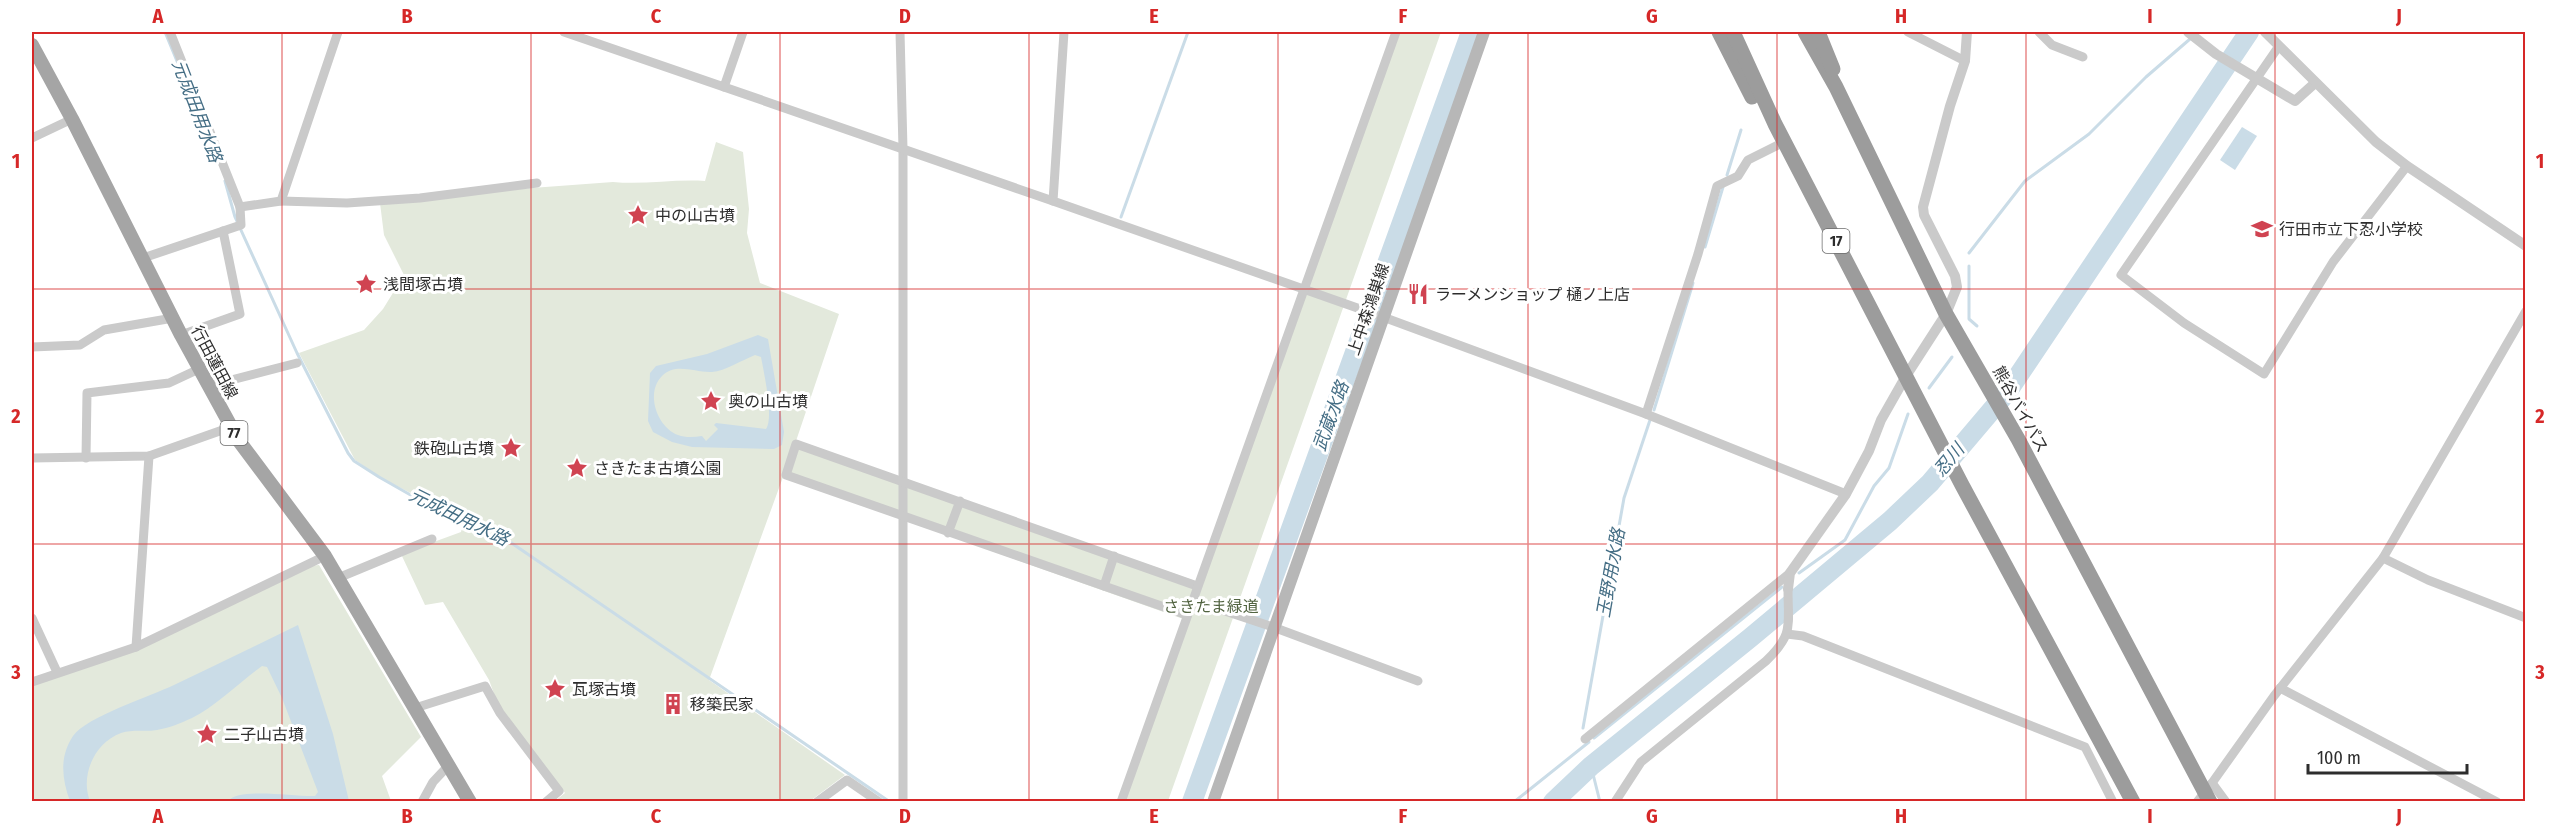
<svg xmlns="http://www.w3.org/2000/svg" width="2557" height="833" viewBox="0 0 2557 833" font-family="'Fira Sans Condensed','Noto Sans JP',sans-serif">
  <rect width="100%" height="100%" fill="#fff"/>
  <g fill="#e3e9dc">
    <path d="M 1399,32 L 1441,32 L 1168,801 L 1125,801 L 1189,621 L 783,477 L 709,680 L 845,775 L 810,801 L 555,801 L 565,793 L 500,710 L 489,680 L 443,602 L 425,605 L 401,554 L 461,532 L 464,520 L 383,479 L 355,460 L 299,353 L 364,330 L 383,309 L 404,275 L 384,235 L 380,203 L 463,193 L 613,182 C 643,185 674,179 705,181 L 716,142 L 743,152 L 749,209 L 747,233 L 760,283 L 839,314 L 796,441 L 1201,583 Z"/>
    <path d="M 319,565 L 421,737 L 382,776 L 391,801 L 32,801 L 32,686 L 138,649 L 310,566 Z"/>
  </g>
  <g fill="#cadce7" fill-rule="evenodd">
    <path d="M 2242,127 L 2257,136 L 2235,170 L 2220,160 Z"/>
    <path d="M 758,335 L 768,339 L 784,432 L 782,445 L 774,449 L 692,447 L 672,442 L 653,432 L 648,421 L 650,373 L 656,366 L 707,354 ZM 755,355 L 761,357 C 764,373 774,418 766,429 L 716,423 L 714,425 L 718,429 L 706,441 L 702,436 C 694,437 686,438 678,435 C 657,427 645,393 662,376 C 676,362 695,373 712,372 C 725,371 742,360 755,355 Z"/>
    <path d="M 298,625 L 333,734 L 349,801 L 228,801 C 240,787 295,797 315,796 L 318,792 L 282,698 L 267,667 L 262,666 C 240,682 216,706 192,718 C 181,723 169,728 157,730 C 145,732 133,729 121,733 C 94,743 80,776 90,801 L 70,801 C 62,779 59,757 73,736 C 86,717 151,696 174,685 C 216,665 257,645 298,625 Z"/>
  </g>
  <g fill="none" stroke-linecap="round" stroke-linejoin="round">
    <g stroke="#cadce7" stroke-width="3">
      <path d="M 165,32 L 179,66"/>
      <path d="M 1727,175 L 1741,130"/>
      <path d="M 225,181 L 235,217 L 297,353 L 348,453 L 354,461 L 379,477 L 437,510 L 457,519 L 494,531 L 890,802"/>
      <path d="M 1121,217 L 1188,32"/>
      <path d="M 1705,247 L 1723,187"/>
      <path d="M 1969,253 L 2025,181 L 2089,134 L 2146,77 L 2190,39"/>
      <path d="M 1969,266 L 1969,319 L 1977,326"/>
      <path d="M 1929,388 L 1952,357"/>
      <path d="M 1654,410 L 1693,283"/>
      <path d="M 1799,573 L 1845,540 L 1874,486 L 1889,468 L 1908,414"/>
      <path d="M 1583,728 L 1624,498 L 1650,420"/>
      <path d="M 1594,738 L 1782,587"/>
      <path d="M 1591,766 L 1600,802"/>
      <path d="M 1514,802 L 1589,742"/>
    </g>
    <g stroke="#cadce7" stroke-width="20">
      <path d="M 1192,802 L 1471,32"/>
      <path d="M 1553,802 L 1591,766 L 1750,638 L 1890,521 L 1930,483 L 2008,391 L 2249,32"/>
    </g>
    <g stroke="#cacaca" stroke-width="9">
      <path d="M 170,32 L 240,207 L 281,201 L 338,32"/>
      <path d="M 564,32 L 724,87 L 743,32"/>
      <path d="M 900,32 L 903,149 L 903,802"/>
      <path d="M 1064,32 L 1053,201 L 1383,317 L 1646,414 L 1846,494"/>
      <path d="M 1908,32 L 1965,61"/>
      <path d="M 2039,32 L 2052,45 L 2083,57"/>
      <path d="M 2279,46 L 2121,275 L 2184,323 L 2264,374 L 2333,262 L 2407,166"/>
      <path d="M 724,87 L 1053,201"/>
      <path d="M 32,138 L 72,119"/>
      <path d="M 281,201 L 347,203 L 420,198 L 537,183"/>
      <path d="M 143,258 L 241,225 L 240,207"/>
      <path d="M 181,335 L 240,314 L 223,231"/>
      <path d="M 32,347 L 80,345 L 104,330 L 173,318"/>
      <path d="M 208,386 L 297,363"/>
      <path d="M 1646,414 L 1698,254 L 1717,186 L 1738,176 L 1748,160 L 1784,142"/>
      <path d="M 32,458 L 149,456 L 231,427"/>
      <path d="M 86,458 L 87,393 L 169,383 L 199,369"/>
      <path d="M 948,533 L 960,501"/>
      <path d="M 2383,558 L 2428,580 L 2526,618"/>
      <path d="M 338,578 L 432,539"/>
      <path d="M 1104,586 L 1114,556"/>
      <path d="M 1192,600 L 1273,627 L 1418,681"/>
      <path d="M 1187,615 L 786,475 L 796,444 L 1197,586"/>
      <path d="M 32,618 L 57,672"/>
      <path d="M 1787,634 L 1803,636 L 2085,747 L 2113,802"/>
      <path d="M 136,647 L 149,456"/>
      <path d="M 32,682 L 136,647 L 325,556"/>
      <path d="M 2280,688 L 2497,802"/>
      <path d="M 415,708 L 485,686 L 500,713 L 559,791 L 546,802"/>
      <path d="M 1585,739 L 1790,573"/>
      <path d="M 2212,783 L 2226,802"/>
      <path d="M 422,802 L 433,782 L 449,765"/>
      <path d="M 817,802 L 847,780 L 879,802"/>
      <path d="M 1121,802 L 1396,32"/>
      <path d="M 1615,802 L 1641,762 L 1766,661 C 1794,634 1788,626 1788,589"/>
      <path d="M 2197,802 L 2212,783 L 2274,696 L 2383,558 L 2526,311"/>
    </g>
    <g stroke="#cacaca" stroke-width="10">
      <path d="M 2188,32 L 2216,54 L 2295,101 L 2315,83"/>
      <path d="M 2265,32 L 2376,142 L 2407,166 L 2526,246"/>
      <path d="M 1788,589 L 1790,573 L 1846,494 L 1869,451 L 1881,420 L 1906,376 L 1946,314 L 1957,287 L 1955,276 L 1924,215 L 1923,207 L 1950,106 L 1965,61 L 1967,32"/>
    </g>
    <path stroke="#b7b7b7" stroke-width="12" d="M 1213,802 L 1484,32"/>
    <path stroke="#a5a5a5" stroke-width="14" d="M 32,45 L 72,119 L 181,335 L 239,441 L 325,556 L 470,802"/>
    <g stroke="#9c9c9c" stroke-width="15">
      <path d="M 1719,32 L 1752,97"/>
      <path d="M 1733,32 L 1775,124 L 1962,485 L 2133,802"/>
      <path d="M 1805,32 L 1836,87 L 1946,314 L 2018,439 L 2210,802"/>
      <path d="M 1818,32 L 1833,69"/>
    </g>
  </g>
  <path fill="none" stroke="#d62828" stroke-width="1.5" stroke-opacity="0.55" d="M 282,32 L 282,802M 531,32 L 531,802M 780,32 L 780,802M 1029,32 L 1029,802M 1278,32 L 1278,802M 1528,32 L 1528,802M 1777,32 L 1777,802M 2026,32 L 2026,802M 2275,32 L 2275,802M 32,289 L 2526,289M 32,544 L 2526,544"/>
  <defs>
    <symbol id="sight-bare" viewBox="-9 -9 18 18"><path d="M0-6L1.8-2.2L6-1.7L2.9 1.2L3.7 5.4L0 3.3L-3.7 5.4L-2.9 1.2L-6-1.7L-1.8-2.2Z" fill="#d04351" stroke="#fff" stroke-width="2.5" paint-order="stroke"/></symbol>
    <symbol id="school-bare" viewBox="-9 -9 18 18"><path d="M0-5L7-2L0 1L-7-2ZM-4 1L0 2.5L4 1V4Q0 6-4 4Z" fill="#d04351" stroke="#fff" stroke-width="2.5" paint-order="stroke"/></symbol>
    <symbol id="restaurant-bare" viewBox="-9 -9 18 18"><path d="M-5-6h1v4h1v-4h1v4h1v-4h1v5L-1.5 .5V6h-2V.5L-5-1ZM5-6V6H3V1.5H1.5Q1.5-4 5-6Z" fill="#d04351" stroke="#fff" stroke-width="2.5" paint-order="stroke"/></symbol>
    <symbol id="building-bare" viewBox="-9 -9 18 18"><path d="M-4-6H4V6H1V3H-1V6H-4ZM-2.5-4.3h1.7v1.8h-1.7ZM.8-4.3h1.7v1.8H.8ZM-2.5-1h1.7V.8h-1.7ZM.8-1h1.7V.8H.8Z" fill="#d04351" stroke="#fff" stroke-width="2.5" paint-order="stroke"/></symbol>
  </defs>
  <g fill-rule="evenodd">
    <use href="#sight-bare" x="623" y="200" width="30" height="30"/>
    <use href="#school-bare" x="2247" y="214" width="30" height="30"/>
    <use href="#sight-bare" x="351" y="269" width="30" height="30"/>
    <use href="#restaurant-bare" x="1403" y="279" width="30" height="30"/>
    <use href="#sight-bare" x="696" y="386" width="30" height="30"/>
    <use href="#sight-bare" x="496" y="433" width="30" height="30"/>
    <use href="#sight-bare" x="562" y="453" width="30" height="30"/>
    <use href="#sight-bare" x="540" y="674" width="30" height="30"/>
    <use href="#building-bare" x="658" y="689" width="30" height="30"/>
    <use href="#sight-bare" x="192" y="719" width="30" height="30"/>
  </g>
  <g text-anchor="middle" stroke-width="6" stroke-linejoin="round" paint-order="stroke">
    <g fill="#fff" stroke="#6c6c6c" stroke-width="1.5">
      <rect x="1822.5" y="229" width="27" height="24" rx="4.5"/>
      <rect x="220.5" y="421" width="27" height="24" rx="4.5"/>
    </g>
    <g font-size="15" font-weight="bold" fill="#2d2d2d">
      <text x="1836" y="246">17</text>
      <text x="234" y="438">77</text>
    </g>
    <g font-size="16" fill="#2d2d2d" stroke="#fff" text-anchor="start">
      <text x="655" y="221">中の山古墳</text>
      <text x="2279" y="235">行田市立下忍小学校</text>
      <text x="383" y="290">浅間塚古墳</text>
      <text x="1435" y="300">ラーメンショップ 樋ノ上店</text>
      <text x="728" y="407">奥の山古墳</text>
      <text x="494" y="454" text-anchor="end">鉄砲山古墳</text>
      <text x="594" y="474">さきたま古墳公園</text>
      <text x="572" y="695">瓦塚古墳</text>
      <text x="690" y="710">移築民家</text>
      <text x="224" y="740">二子山古墳</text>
    </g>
    <g font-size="16" fill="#2d2d2d" stroke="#fff">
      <text transform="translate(1368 309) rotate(-71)" y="6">上中森鴻巣線</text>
      <text transform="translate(215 362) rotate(62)" y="6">行田蓮田線</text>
      <text transform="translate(2021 409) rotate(61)" y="6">熊谷バイパス</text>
    </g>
    <g font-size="16" fill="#516340" stroke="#fff">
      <text x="1211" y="612">さきたま緑道</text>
    </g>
    <g font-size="18" font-style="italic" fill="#456e85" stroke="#fff">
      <text transform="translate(197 111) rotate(69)" y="6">元成田用水路</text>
      <text transform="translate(1331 416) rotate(-70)" y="6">武蔵水路</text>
      <text transform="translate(1949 460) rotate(-50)" y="6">忍川</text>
      <text transform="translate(459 517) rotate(26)" y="6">元成田用水路</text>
      <text transform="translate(1611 573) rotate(-80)" y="6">玉野用水路</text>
    </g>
  </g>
  <rect width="2557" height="833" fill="none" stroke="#ffffff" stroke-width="66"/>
  <path d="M2308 764v9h159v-9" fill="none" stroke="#2d2d2d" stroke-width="3"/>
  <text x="2317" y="764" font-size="18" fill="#2d2d2d" stroke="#ffffff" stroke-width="4.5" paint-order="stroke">100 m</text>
  <rect x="33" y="33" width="2491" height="767" fill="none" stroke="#d62828" stroke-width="2"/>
  <g font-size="20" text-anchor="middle" font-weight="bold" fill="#d62828">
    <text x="158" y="23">A</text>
    <text x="407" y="23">B</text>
    <text x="656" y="23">C</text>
    <text x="905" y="23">D</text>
    <text x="1154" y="23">E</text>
    <text x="1403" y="23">F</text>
    <text x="1652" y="23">G</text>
    <text x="1901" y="23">H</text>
    <text x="2150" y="23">I</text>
    <text x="2399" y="23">J</text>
    <text x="16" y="168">1</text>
    <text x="2540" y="168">1</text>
    <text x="16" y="423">2</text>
    <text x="2540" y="423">2</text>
    <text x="16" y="679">3</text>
    <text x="2540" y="679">3</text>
    <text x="158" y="823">A</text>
    <text x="407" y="823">B</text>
    <text x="656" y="823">C</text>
    <text x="905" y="823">D</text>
    <text x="1154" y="823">E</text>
    <text x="1403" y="823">F</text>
    <text x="1652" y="823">G</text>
    <text x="1901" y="823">H</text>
    <text x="2150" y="823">I</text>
    <text x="2399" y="823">J</text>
  </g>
</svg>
